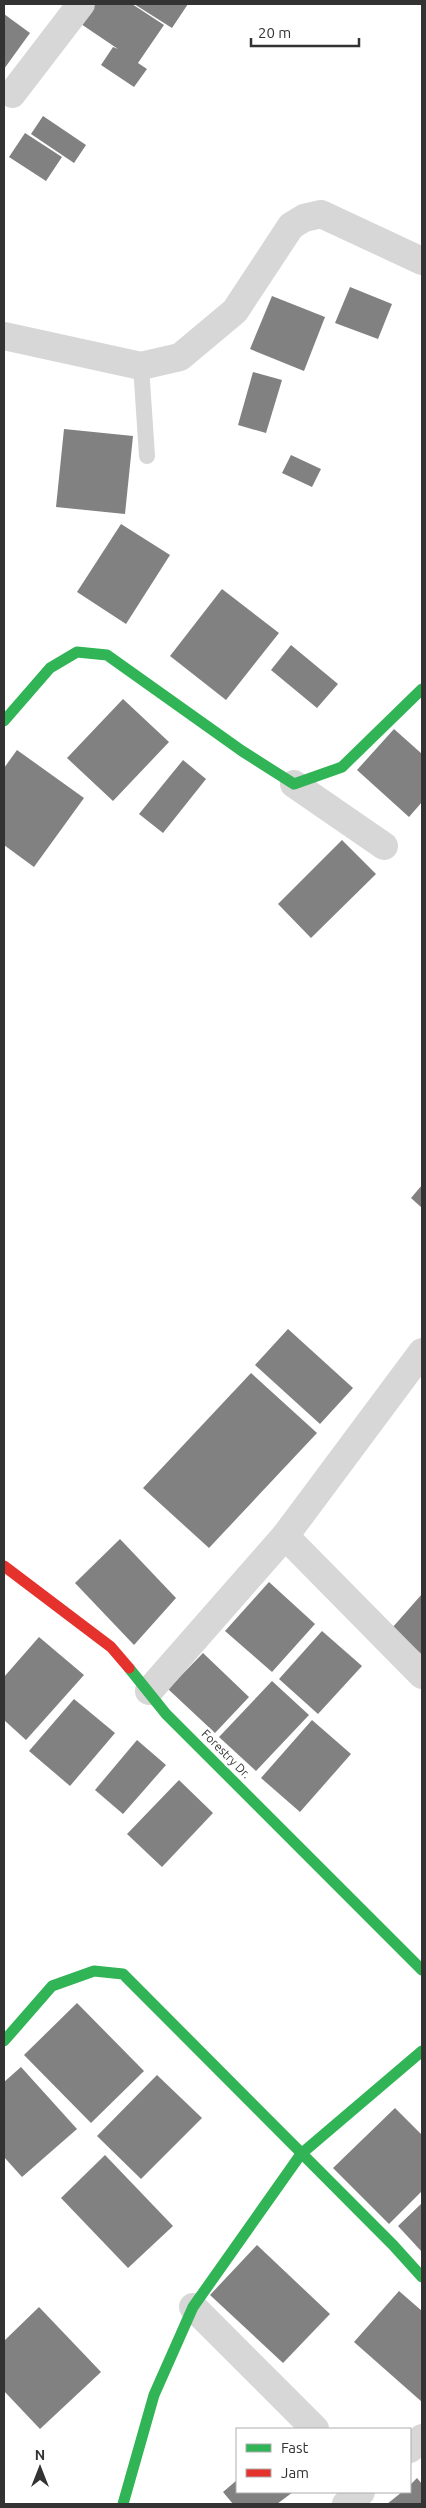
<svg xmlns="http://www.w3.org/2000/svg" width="426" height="2508" viewBox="0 0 426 2508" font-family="Ubuntu,sans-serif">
  <rect width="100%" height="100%" fill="#fff"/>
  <g fill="#818181">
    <path d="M 94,4 L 132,4 L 164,25 L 138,63 L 147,69 L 134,87 L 101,65 L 113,47 L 118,49 L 81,24 Z"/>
    <path d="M 134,4 L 188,4 L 172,28 Z"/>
    <path d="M 4,14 L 30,33 L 4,69 Z"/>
    <path d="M 43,116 L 86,145 L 74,163 L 31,134 Z"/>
    <path d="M 25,133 L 62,157 L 46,181 L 9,157 Z"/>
    <path d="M 350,287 L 392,304 L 378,339 L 335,323 Z"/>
    <path d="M 272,296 L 325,317 L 304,371 L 250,349 Z"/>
    <path d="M 253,372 L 282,380 L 266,433 L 238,425 Z"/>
    <path d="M 64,429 L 133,436 L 125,514 L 56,507 Z"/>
    <path d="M 291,455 L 321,469 L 312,487 L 282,473 Z"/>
    <path d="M 121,524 L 170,555 L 126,624 L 77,592 Z"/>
    <path d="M 222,589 L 279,633 L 226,700 L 170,656 Z"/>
    <path d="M 291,645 L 338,684 L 317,708 L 271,670 Z"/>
    <path d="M 123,699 L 169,742 L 113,801 L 67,758 Z"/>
    <path d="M 394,729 L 422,754 L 422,802 L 409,817 L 357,770 Z"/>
    <path d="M 17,750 L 84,798 L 34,867 L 4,845 L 4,768 Z"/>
    <path d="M 183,760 L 206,779 L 163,833 L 139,814 Z"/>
    <path d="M 342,840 L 376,874 L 311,938 L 278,904 Z"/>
    <path d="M 422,1185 L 422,1208 L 411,1198 Z"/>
    <path d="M 288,1329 L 353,1388 L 320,1424 L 255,1365 Z"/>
    <path d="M 251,1373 L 317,1433 L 209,1548 L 143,1488 Z"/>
    <path d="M 120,1539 L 176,1598 L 134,1645 L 75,1583 Z"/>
    <path d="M 269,1582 L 315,1624 L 272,1672 L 225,1631 Z"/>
    <path d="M 422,1594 L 422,1655 L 392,1628 Z"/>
    <path d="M 322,1631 L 362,1666 L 318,1714 L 279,1679 Z"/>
    <path d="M 39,1637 L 84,1675 L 26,1740 L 4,1720 L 4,1677 Z"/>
    <path d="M 203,1653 L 249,1697 L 215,1733 L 168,1689 Z"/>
    <path d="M 272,1681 L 309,1715 L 256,1771 L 219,1737 Z"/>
    <path d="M 74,1699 L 115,1733 L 70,1786 L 29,1751 Z"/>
    <path d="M 312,1720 L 351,1754 L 300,1812 L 261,1778 Z"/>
    <path d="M 137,1740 L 166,1765 L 123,1814 L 95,1790 Z"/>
    <path d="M 179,1780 L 213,1813 L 162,1867 L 127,1834 Z"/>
    <path d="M 77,2003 L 144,2071 L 91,2123 L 24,2055 Z"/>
    <path d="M 21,2067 L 77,2129 L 22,2177 L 4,2157 L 4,2082 Z"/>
    <path d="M 157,2075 L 202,2118 L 141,2179 L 97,2136 Z"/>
    <path d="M 395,2108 L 422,2135 L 422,2191 L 389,2224 L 333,2168 Z"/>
    <path d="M 105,2155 L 173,2226 L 128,2268 L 61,2198 Z"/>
    <path d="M 422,2203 L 422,2252 L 398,2226 Z"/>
    <path d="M 257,2245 L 330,2314 L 283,2363 L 210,2295 Z"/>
    <path d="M 399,2291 L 422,2311 L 422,2402 L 354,2342 Z"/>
    <path d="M 39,2307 L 101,2372 L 40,2429 L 4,2391 L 4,2341 Z"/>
    <path d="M 417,2478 L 422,2484 L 422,2504 L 387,2504 L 402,2492 L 410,2492 L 410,2485 Z"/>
    <path d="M 237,2480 L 237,2492 L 293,2492 L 277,2504 L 233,2504 L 223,2492 Z"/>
  </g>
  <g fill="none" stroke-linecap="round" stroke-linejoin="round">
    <path stroke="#d7d7d7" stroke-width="16" d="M 141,366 L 147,456"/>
    <g stroke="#d7d7d7" stroke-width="28">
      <path d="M 12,94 L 81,4"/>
      <path d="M 4,336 L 141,366 L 180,357 L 235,311 L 291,226 L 304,218 L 321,214 L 422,261"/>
      <path d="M 294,784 L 384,846"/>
      <path d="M 285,1536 L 422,1675"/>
      <path d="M 149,1691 L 285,1536 L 422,1352"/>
      <path d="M 193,2307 L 315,2429"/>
      <path d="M 410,2449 L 422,2438"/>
      <path d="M 346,2504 L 361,2492"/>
    </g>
    <g stroke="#30b455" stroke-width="11">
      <path d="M 4,721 L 50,668 L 77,652 L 107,655 L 242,751 L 294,784 L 342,767 L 422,689"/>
      <path d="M 129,1668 L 166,1714 L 422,1970"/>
      <path d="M 4,2041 L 52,1986 L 94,1971 L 123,1974 L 393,2245 L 422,2277"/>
      <path d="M 123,2504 L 154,2395 L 193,2307 L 301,2154 L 422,2051"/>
    </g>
    <path stroke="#e5322d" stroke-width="11" d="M 4,1566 L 111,1647 L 129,1668"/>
  </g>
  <g text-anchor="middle" stroke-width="5" stroke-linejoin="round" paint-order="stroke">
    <g font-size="12" fill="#333" stroke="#fff">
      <text transform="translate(226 1754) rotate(45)" y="4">Forestry Dr.</text>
    </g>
  </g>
  <rect width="426" height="2508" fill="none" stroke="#333333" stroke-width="10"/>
  <rect x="236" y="2428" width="175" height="65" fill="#ffffff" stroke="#adadad"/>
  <rect x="246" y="2444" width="25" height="8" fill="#30b455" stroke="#adadad"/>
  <text x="281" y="2453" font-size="15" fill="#333333">Fast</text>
  <rect x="246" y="2469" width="25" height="8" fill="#e5322d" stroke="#adadad"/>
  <text x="281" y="2478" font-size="15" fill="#333333">Jam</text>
  <g transform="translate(40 2468)" stroke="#ffffff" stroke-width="4" paint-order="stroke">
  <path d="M0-4L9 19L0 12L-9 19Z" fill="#333333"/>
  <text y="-8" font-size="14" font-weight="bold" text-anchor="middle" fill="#333333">N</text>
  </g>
  <path d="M251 38v8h108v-8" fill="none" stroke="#333333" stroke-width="2.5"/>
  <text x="258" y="38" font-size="15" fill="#333333" stroke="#ffffff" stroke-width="4" paint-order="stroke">20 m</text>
</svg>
